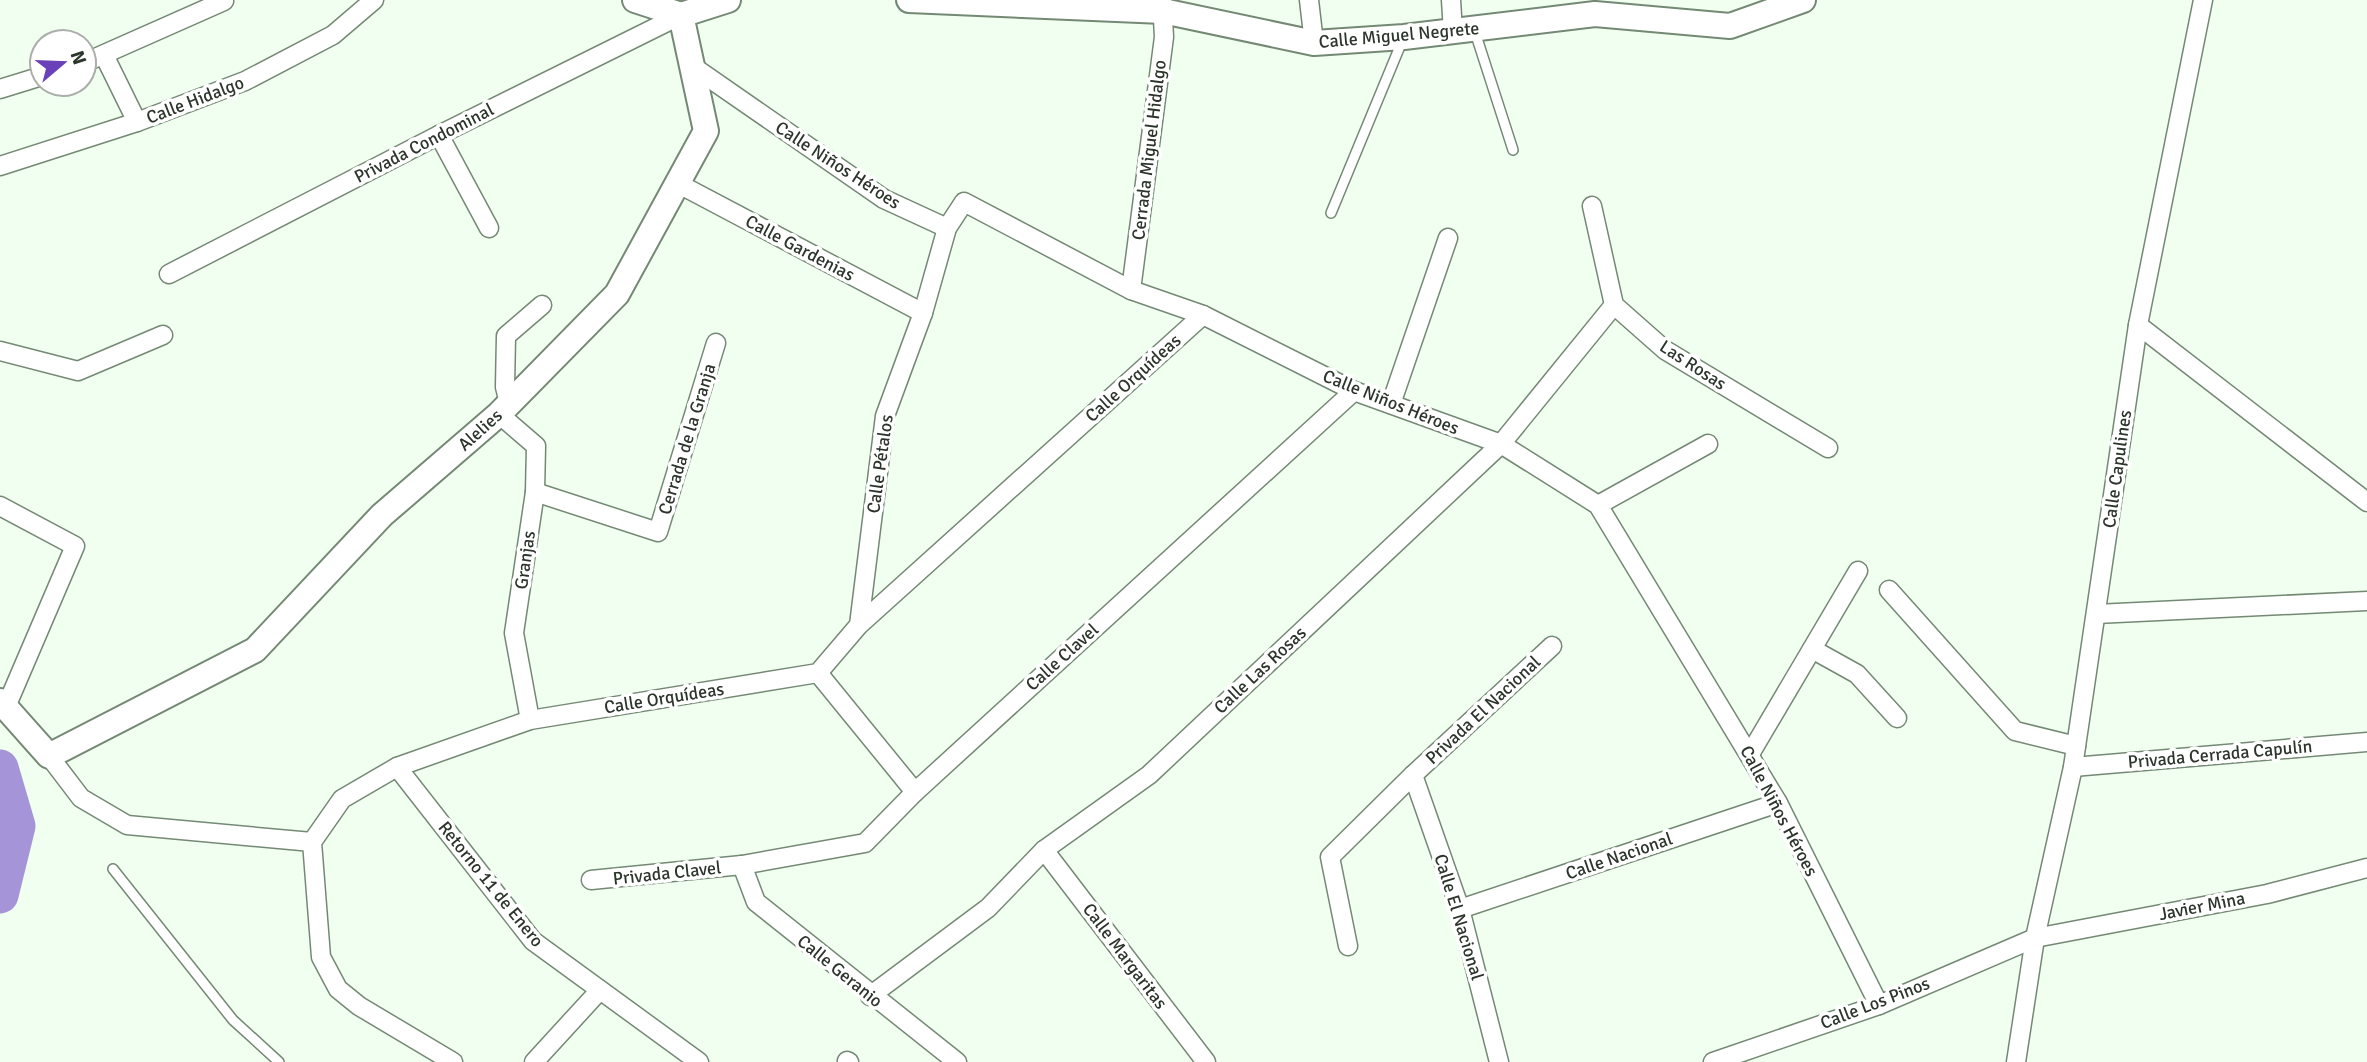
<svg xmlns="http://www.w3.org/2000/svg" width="2367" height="1062" viewBox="0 0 2367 1062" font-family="Signika,sans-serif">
  <rect width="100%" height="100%" fill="#f1fff0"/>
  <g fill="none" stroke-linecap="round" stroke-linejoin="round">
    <path stroke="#a595d8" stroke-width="37" d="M 0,768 L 17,826 L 0,895"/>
    <defs>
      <g id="lane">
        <path d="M 1474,29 L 1513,150"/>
        <path d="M 1331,213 L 1403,39"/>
        <path d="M 113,869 L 233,1020 L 279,1062"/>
      </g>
      <g id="street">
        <path d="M 1309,0 L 1314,43"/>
        <path d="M 1451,0 L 1453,32"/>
        <path d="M 105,57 L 137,122"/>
        <path d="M 84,63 L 224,1"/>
        <path d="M 692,66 L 884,199 L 947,228"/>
        <path d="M 0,89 L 42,76"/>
        <path d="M 439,135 L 489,228"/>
        <path d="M 0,166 L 137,122 L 245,81 L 333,35 L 374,0"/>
        <path d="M 677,183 L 923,313"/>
        <path d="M 1592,206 L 1614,305 L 1665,350 L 1828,448"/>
        <path d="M 169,274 L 439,135 L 681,15"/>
        <path d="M 1131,290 L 1164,37 L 1162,1"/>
        <path d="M 2138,325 L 2367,502"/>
        <path d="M 0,351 L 78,371 L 163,335"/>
        <path d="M 509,403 L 505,387 L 506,336 L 542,305"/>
        <path d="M 1391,404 L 1448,238"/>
        <path d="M 499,414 L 536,446 L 535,492 L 514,633 L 530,720"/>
        <path d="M 535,492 L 658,532 L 716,343"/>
        <path d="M 1598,505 L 1708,444"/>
        <path d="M 0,506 L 75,546 L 6,707"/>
        <path d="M 1889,590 L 2015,731 L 2076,746"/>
        <path d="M 2096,614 L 2367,601"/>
        <path d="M 859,625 L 885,416 L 923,313 L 947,228 L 964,202 L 1131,290 L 1203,315 L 1354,391 L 1501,444 L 1598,505 L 1778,803 L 1879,1005"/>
        <path d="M 1812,649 L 1857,674 L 1897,718"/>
        <path d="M 818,673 L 915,792"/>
        <path d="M 1750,754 L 1858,571"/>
        <path d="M 49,756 L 81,798 L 127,825 L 312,842"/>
        <path d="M 397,767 L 533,941 L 699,1062"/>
        <path d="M 2073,767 L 2367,742"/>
        <path d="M 1413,775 L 1460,909 L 1499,1062"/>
        <path d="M 1044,850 L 1206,1062"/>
        <path d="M 742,865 L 756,902 L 957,1062"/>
        <path d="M 591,880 L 742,865 L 865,843 L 915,792 L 1354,391"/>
        <path d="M 1460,909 L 1778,803"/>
        <path d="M 1348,946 L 1330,857 L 1413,775 L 1552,646"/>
        <path d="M 870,996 L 988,908 L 1044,850 L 1149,775 L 1501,444 L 1614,305"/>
        <path d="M 847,1061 L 849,1062"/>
        <path d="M 453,1062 L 359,1006 L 338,989 L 321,957 L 312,842 L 342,799 L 397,767 L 530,720 L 818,673 L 859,625 L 1203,315"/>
        <path d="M 534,1062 L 600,990"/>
        <path d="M 1713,1062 L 1879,1005 L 2035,938 L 2267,894 L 2367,868"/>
        <path d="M 2016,1062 L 2035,938 L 2073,767 L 2138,325 L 2203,0"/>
      </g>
      <g id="secondary">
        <path d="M 635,0 L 681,15"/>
        <path d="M 909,0 L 1163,11 L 1314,43 L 1404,37 L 1595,14 L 1730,26 L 1803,0"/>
        <path d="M 681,15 L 728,0"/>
        <path d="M 0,701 L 49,756 L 255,650 L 382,515 L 499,414 L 617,294 L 706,131 L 681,15"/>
      </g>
    </defs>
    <use href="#lane" stroke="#748974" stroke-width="12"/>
    <use href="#street" stroke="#748974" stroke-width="21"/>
    <use href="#secondary" stroke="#748974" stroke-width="28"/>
    <use href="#lane" stroke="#fff" stroke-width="9"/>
    <use href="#street" stroke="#fff" stroke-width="18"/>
    <use href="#secondary" stroke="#fff" stroke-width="24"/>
  </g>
  <g text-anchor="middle" stroke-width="7" stroke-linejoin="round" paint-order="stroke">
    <g font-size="18" fill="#2c352c" stroke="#fff">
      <text transform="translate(1399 35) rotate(-5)" y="6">Calle Miguel Negrete</text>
      <text transform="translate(195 100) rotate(-21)" y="6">Calle Hidalgo</text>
      <text transform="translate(424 143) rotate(-27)" y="6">Privada Condominal</text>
      <text transform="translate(1149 150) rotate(-83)" y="6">Cerrada Miguel Hidalgo</text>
      <text transform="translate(838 165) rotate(33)" y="6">Calle Niños Héroes</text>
      <text transform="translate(800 248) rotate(28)" y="6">Calle Gardenias</text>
      <text transform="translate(1693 365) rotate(33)" y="6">Las Rosas</text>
      <text transform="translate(1133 378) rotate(-42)" y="6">Calle Orquídeas</text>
      <text transform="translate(1391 402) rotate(22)" y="6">Calle Niños Héroes</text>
      <text transform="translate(480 430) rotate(-42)" y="6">Alelies</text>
      <text transform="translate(687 439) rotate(-73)" y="6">Cerrada de la Granja</text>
      <text transform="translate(880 464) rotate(-82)" y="6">Calle Pétalos</text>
      <text transform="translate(2117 469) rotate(-82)" y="6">Calle Capulines</text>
      <text transform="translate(525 560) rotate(-82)" y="6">Granjas</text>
      <text transform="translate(1062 657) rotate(-42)" y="6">Calle Clavel</text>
      <text transform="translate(1260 670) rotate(-43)" y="6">Calle Las Rosas</text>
      <text transform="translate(664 698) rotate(-9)" y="6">Calle Orquídeas</text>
      <text transform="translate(1483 710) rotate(-43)" y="6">Privada El Nacional</text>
      <text transform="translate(2220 754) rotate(-5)" y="6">Privada Cerrada Capulín</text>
      <text transform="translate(1779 811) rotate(62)" y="6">Calle Niños Héroes</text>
      <text transform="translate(1619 856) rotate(-19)" y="6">Calle Nacional</text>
      <text transform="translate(667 873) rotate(-6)" y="6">Privada Clavel</text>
      <text transform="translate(491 884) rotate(51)" y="6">Retorno 11 de Enero</text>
      <text transform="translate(2202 906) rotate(-11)" y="6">Javier Mina</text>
      <text transform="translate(1459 917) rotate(73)" y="6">Calle El Nacional</text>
      <text transform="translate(1125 956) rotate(53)" y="6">Calle Margaritas</text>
      <text transform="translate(840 971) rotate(39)" y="6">Calle Geranio</text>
      <text transform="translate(1875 1003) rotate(-21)" y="6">Calle Los Pinos</text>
    </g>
  </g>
  <g transform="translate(63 63) rotate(71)"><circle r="33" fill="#ffffff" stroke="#abaeab" stroke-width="2"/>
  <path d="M0-5L12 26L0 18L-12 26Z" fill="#6a41b9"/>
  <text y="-10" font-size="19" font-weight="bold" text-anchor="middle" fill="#2c352c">N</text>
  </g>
</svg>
